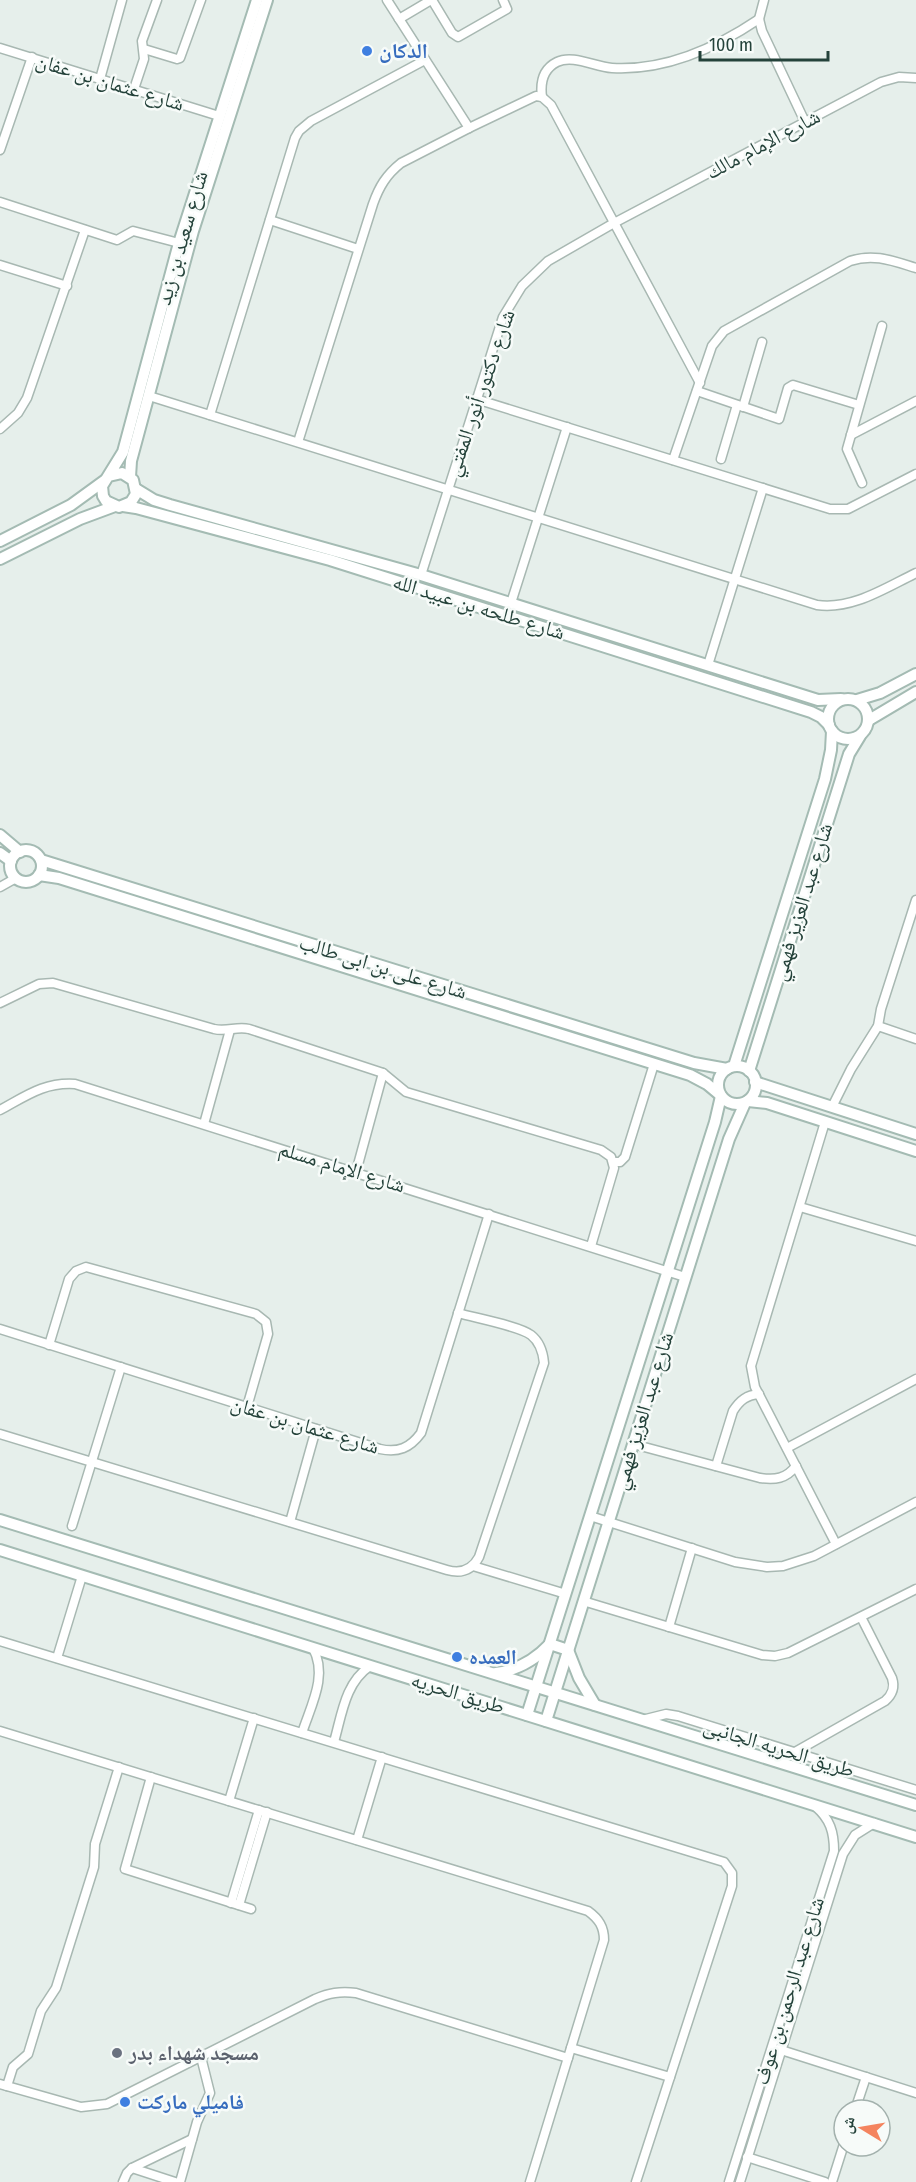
<svg xmlns="http://www.w3.org/2000/svg" width="916" height="2182" viewBox="0 0 916 2182" font-family="'Fira Sans Condensed','Noto Naskh Arabic',sans-serif">
  <rect width="100%" height="100%" fill="#e6efeb"/>
  <g fill="none" stroke-linecap="round" stroke-linejoin="round">
    <defs>
      <g id="street">
        <path d="M 387,0 L 469,128"/>
        <path d="M 432,0 L 452,33 L 458,37 L 507,9 L 503,0"/>
        <path d="M 764,0 L 759,19 L 762,31 L 805,122"/>
        <path d="M 399,19 L 431,0"/>
        <path d="M 0,48 L 219,116"/>
        <path d="M 144,49 L 177,59 L 180,58 L 201,0"/>
        <path d="M 100,79 L 122,0"/>
        <path d="M 134,89 L 144,59 L 142,41 L 157,0"/>
        <path d="M 542,97 C 540,82 543,69 557,62 C 573,54 595,67 612,68 C 665,71 716,48 759,19"/>
        <path d="M 0,150 L 32,57"/>
        <path d="M 0,202 L 117,240 L 133,231 L 179,243"/>
        <path d="M 270,220 L 358,249"/>
        <path d="M 0,265 L 67,286"/>
        <path d="M 697,391 L 779,419 L 788,388 L 793,385 L 859,405"/>
        <path d="M 149,396 L 817,605 C 852,610 885,588 916,573"/>
        <path d="M 476,399 L 830,509 L 848,509 L 916,474"/>
        <path d="M 743,407 L 762,342"/>
        <path d="M 210,415 L 295,138 L 299,131 L 311,121 L 425,60"/>
        <path d="M 0,429 L 18,413 L 27,398 L 85,230"/>
        <path d="M 851,435 L 916,401"/>
        <path d="M 298,442 L 373,204 C 379,187 386,175 401,163 L 469,128 L 536,96 L 542,97 L 551,105 L 700,383"/>
        <path d="M 721,459 L 737,405"/>
        <path d="M 673,460 L 712,346 L 724,331 L 850,261 C 874,253 893,261 916,268"/>
        <path d="M 862,483 L 847,449 L 882,326"/>
        <path d="M 421,575 L 503,317 L 522,286 L 548,261 L 614,223 L 881,82 L 899,77 L 916,78"/>
        <path d="M 511,603 L 567,427"/>
        <path d="M 708,665 L 763,488"/>
        <path d="M 0,887 L 16,878"/>
        <path d="M 0,1003 L 39,984 L 53,983 L 214,1029 C 227,1032 237,1026 249,1029 L 383,1073 L 406,1092 L 601,1150 L 611,1157 L 614,1168 L 591,1246"/>
        <path d="M 878,1026 L 916,1039"/>
        <path d="M 832,1107 L 851,1069 L 878,1026 L 881,1009 L 916,900"/>
        <path d="M 0,1110 C 26,1096 44,1082 75,1084 L 685,1277"/>
        <path d="M 825,1122 L 751,1366 L 755,1387 L 836,1544"/>
        <path d="M 204,1124 L 230,1030"/>
        <path d="M 613,1162 L 620,1162 L 625,1157 L 654,1064"/>
        <path d="M 356,1172 L 383,1073"/>
        <path d="M 800,1207 L 916,1241"/>
        <path d="M 0,1329 L 380,1449 C 398,1453 410,1448 421,1433 L 489,1214"/>
        <path d="M 49,1345 L 69,1279 L 76,1271 L 86,1267 L 256,1314 L 266,1322 L 268,1334 L 247,1407"/>
        <path d="M 0,1434 L 447,1570 C 461,1574 472,1570 479,1557 L 544,1363 C 543,1352 540,1342 531,1335 C 519,1326 475,1318 458,1313"/>
        <path d="M 633,1444 L 760,1478 C 775,1480 786,1479 796,1466"/>
        <path d="M 787,1448 L 916,1379"/>
        <path d="M 716,1466 L 733,1411 C 740,1400 747,1395 759,1394"/>
        <path d="M 590,1516 L 735,1562 L 767,1567 L 783,1566 L 814,1556 L 916,1502"/>
        <path d="M 290,1522 L 316,1429"/>
        <path d="M 72,1526 L 121,1367"/>
        <path d="M 473,1566 L 566,1594"/>
        <path d="M 583,1601 L 762,1655 L 775,1656 L 788,1653 L 916,1589"/>
        <path d="M 669,1627 L 692,1548"/>
        <path d="M 0,1641 L 724,1862 L 732,1873 L 732,1886 L 636,2182"/>
        <path d="M 57,1658 L 82,1576"/>
        <path d="M 642,1720 L 666,1714 L 678,1716 L 916,1790"/>
        <path d="M 0,1731 L 588,1911 C 599,1919 604,1927 604,1940 L 530,2182"/>
        <path d="M 302,1733 C 311,1705 328,1676 313,1648"/>
        <path d="M 334,1742 C 342,1714 345,1683 370,1666"/>
        <path d="M 795,1752 L 885,1701 C 893,1694 895,1687 892,1678 L 861,1617"/>
        <path d="M 151,1777 L 125,1869 L 251,1909"/>
        <path d="M 229,1801 L 254,1718"/>
        <path d="M 357,1840 L 382,1757"/>
        <path d="M 231,1903 L 259,1810"/>
        <path d="M 239,1905 L 267,1812"/>
        <path d="M 571,2048 L 670,2077"/>
        <path d="M 778,2049 L 916,2093"/>
        <path d="M 0,2084 L 81,2107 L 107,2104 L 315,1999 C 329,1993 340,1991 356,1993 L 568,2058"/>
        <path d="M 7,2086 L 13,2067 L 28,2054 L 41,2011 L 56,1988 L 94,1867 L 95,1844 L 119,1767"/>
        <path d="M 855,2110 L 866,2077"/>
        <path d="M 747,2157 L 825,2182"/>
        <path d="M 132,2168 L 175,2182"/>
        <path d="M 123,2182 L 127,2173 L 132,2168 L 192,2139"/>
        <path d="M 180,2182 L 197,2122 L 210,2093 L 201,2057"/>
        <path d="M 729,2182 L 834,1851 C 834,1832 830,1819 816,1807"/>
        <path d="M 740,2182 L 843,1854 L 855,1835 L 874,1823"/>
        <path d="M 832,2182 L 844,2144"/>
      </g>
      <g id="secondary">
        <path d="M 109,476 L 122,473 L 133,480 L 136,494 L 131,502 L 119,507 L 106,501 L 103,496 L 102,486 L 123,452 L 179,243 L 257,0"/>
        <path d="M 130,477 L 131,461 L 193,231 L 267,0"/>
        <path d="M 136,489 L 154,500 L 170,505 L 421,575 L 818,700 L 841,699"/>
        <path d="M 123,506 L 136,508 L 330,560 L 811,712 L 821,717 L 829,725"/>
        <path d="M 0,541 L 71,505 L 104,481"/>
        <path d="M 0,559 L 80,519 L 115,506"/>
        <circle cx="848" cy="719" r="20"/>
        <path d="M 857,700 L 880,693 L 916,674"/>
        <path d="M 869,720 L 916,692"/>
        <path d="M 0,835 L 20,852"/>
        <circle cx="26" cy="866" r="16"/>
        <path d="M 0,853 L 11,861"/>
        <path d="M 41,860 L 694,1063 L 727,1069"/>
        <path d="M 39,875 L 59,878 L 690,1075 L 707,1084 L 719,1094"/>
        <circle cx="737" cy="1085" r="19"/>
        <path d="M 734,1066 L 825,779 L 831,750 L 832,731"/>
        <path d="M 749,1071 L 849,754 L 860,736"/>
        <path d="M 755,1082 L 916,1134"/>
        <path d="M 748,1101 L 767,1103 L 916,1151"/>
        <path d="M 0,1520 L 916,1805"/>
        <path d="M 0,1550 L 916,1837"/>
        <path d="M 496,1673 C 518,1670 535,1660 550,1644 L 568,1650 L 579,1678 L 595,1705"/>
        <path d="M 527,1715 L 715,1122 L 721,1096"/>
        <path d="M 546,1721 L 729,1139 L 745,1103"/>
      </g>
    </defs>
    <use href="#street" stroke="#a8b8b2" stroke-width="11"/>
    <use href="#secondary" stroke="#a4bbb3" stroke-width="14"/>
    <use href="#street" stroke="#fff" stroke-width="8"/>
    <use href="#secondary" stroke="#fff" stroke-width="10"/>
  </g>
  <g fill="#3f7fe0" stroke="#f7fbf9" stroke-width="2">
    <circle cx="367" cy="51" r="6"/>
    <circle cx="457" cy="1657" r="6"/>
    <circle cx="125" cy="2102" r="6"/>
  </g>
  <circle fill="#6b7280" stroke="#f7fbf9" stroke-width="2" cx="117" cy="2053" r="6"/>
  <g text-anchor="middle" stroke-width="5" stroke-linejoin="round" paint-order="stroke">
    <g font-size="21" font-weight="bold" fill="#366cbe" stroke="#f7fbf9" text-anchor="start">
      <text x="379" y="58">الدكان</text>
      <text x="469" y="1664">العمده</text>
      <text x="137" y="2109">فاميلي ماركت</text>
    </g>
    <g font-size="21" fill="#24423a" stroke="#f7fbf9">
      <text transform="translate(110 82) rotate(17)" y="7">شارع عثمان بن عفان</text>
      <text transform="translate(763 144) rotate(-28)" y="7">شارع الإمام مالك</text>
      <text transform="translate(182 238) rotate(-74)" y="7">شارع سعيد بن زيد</text>
      <text transform="translate(480 393) rotate(-71)" y="7">شارع دكتور أنور المفتي</text>
      <text transform="translate(479 607) rotate(17)" y="7">شارع طلحه بن عبيد الله</text>
      <text transform="translate(802 902) rotate(-73)" y="7">شارع عبد العزيز فهمي</text>
      <text transform="translate(383 967) rotate(17)" y="7">شارع على بن ابى طالب</text>
      <text transform="translate(342 1167) rotate(17)" y="7">شارع الإمام مسلم</text>
      <text transform="translate(643 1411) rotate(-73)" y="7">شارع عبد العزيز فهمي</text>
      <text transform="translate(305 1425) rotate(17)" y="7">شارع عثمان بن عفان</text>
      <text transform="translate(458 1693) rotate(17)" y="7">طريق الحريه</text>
      <text transform="translate(779 1748) rotate(17)" y="7">طريق الحريه الجانبى</text>
      <text transform="translate(789 1991) rotate(-73)" y="7">شارع عبد الرحمن بن عوف</text>
    </g>
    <g font-size="21" font-weight="bold" fill="#5b616d" stroke="#f7fbf9" text-anchor="start">
      <text x="129" y="2060">مسجد شهداء بدر</text>
    </g>
  </g>
  <g transform="translate(862 2128) rotate(281)"><circle r="28" fill="#f7fbf9" stroke="#a3b1ad" stroke-width="1.5"/>
  <path d="M0-4.5L10 22L0 15L-10 22Z" fill="#f4845f"/>
  <text y="-9" font-size="16" font-weight="bold" text-anchor="middle" fill="#24423a">ش</text>
  </g>
  <path d="M700 51v9h128v-9" fill="none" stroke="#24423a" stroke-width="3"/>
  <text x="709" y="51" font-size="18" fill="#24423a" stroke="#f7fbf9" stroke-width="4.5" paint-order="stroke">100 m</text>
</svg>
